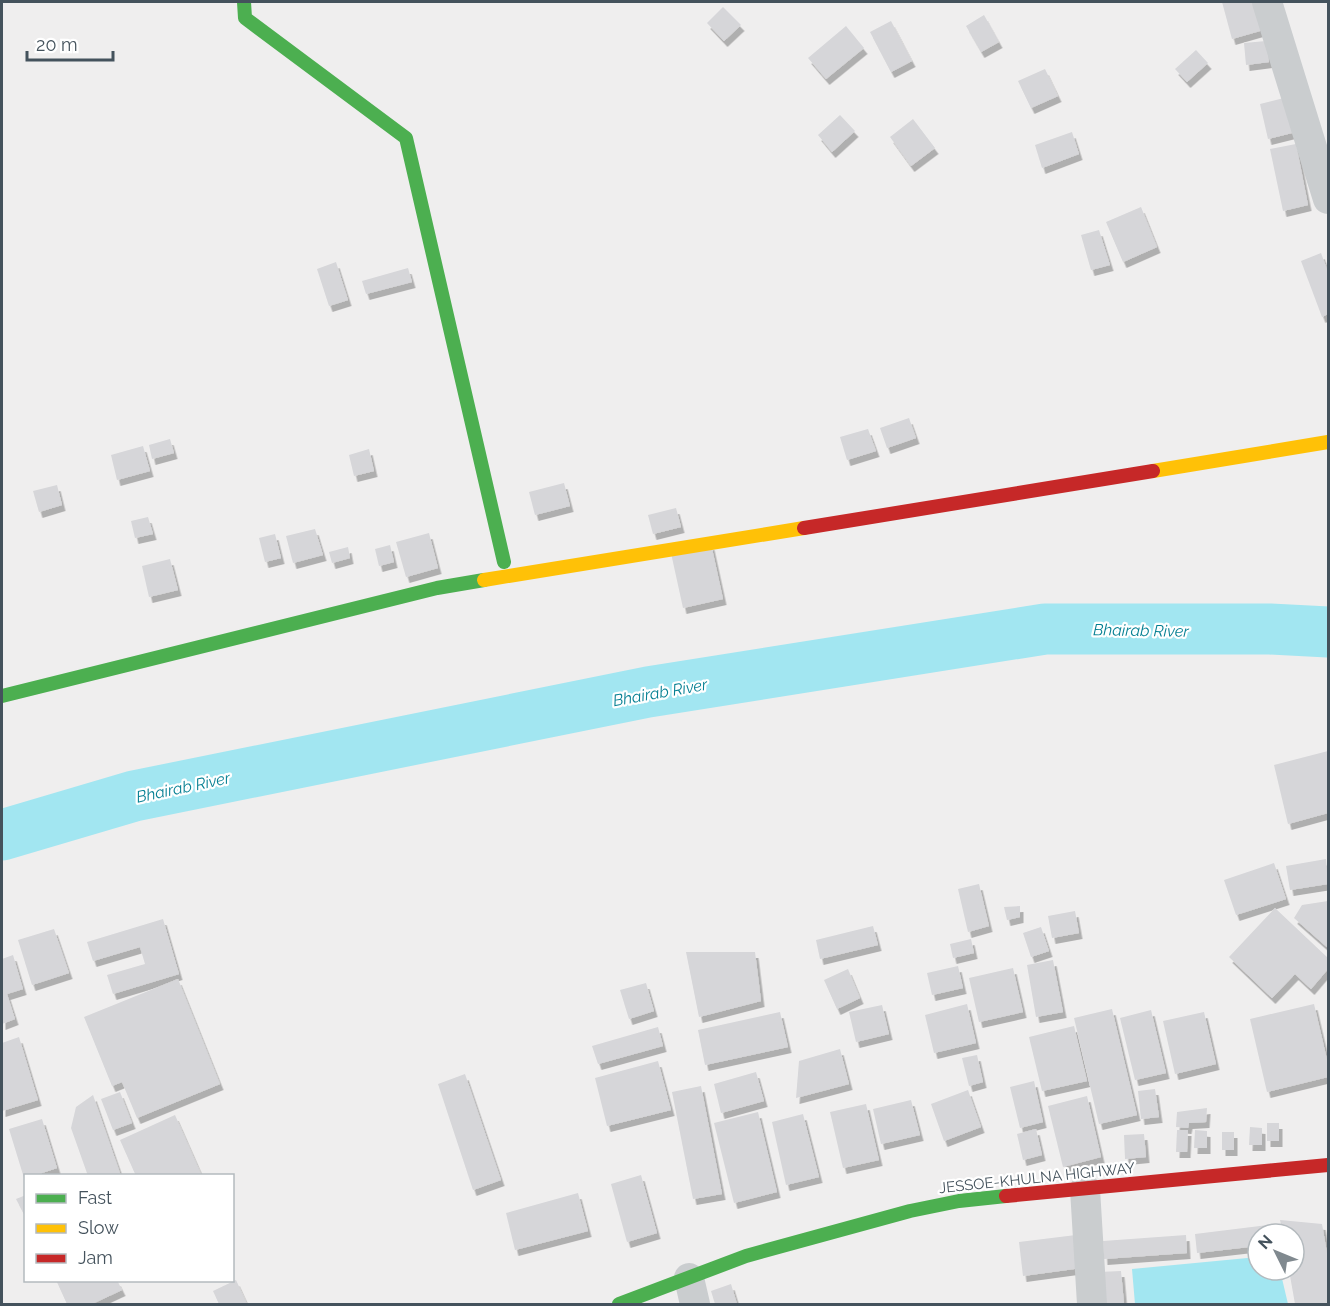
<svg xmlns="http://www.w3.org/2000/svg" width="1330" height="1306" viewBox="0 0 1330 1306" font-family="Raleway,sans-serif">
  <defs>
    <filter id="shadow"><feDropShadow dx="3.5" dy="6" stdDeviation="0" flood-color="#0004"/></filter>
  </defs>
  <rect width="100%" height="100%" fill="#efeeee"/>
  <path fill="#a2e6f1" d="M 1258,1257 L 1258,1270 L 1280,1270 L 1288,1304 L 1135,1304 L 1132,1269 Z"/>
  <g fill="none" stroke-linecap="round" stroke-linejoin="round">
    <path stroke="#a2e6f1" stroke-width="51" d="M 2,835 L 134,796 L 648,692 L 1045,629 L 1270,629 L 1328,632"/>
  </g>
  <g fill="#d6d6d9" filter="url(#shadow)">
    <path d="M 1222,2 L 1267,2 L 1274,27 L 1232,39 Z"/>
    <path d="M 723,7 L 741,25 L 724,41 L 707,23 Z"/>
    <path d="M 984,15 L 999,42 L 981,52 L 966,26 Z"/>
    <path d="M 891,21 L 912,61 L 891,72 L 870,32 Z"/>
    <path d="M 846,26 L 864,48 L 826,79 L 808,58 Z"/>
    <path d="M 1266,41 L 1269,62 L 1246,65 L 1244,43 Z"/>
    <path d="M 1196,50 L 1208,63 L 1187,82 L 1175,69 Z"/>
    <path d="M 1045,69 L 1058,96 L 1031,108 L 1018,81 Z"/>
    <path d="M 1284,98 L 1292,133 L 1268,139 L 1260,104 Z"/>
    <path d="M 840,115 L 855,131 L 832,152 L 818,135 Z"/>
    <path d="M 913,119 L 935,148 L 911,166 L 890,137 Z"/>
    <path d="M 1072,132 L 1079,154 L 1042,168 L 1035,145 Z"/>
    <path d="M 1296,144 L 1308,205 L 1283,211 L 1270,149 Z"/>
    <path d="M 1141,207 L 1157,247 L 1123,262 L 1106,222 Z"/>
    <path d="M 1099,230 L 1110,265 L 1091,270 L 1081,235 Z"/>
    <path d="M 1321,253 L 1328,272 L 1328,314 L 1322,317 L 1301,261 Z"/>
    <path d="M 336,262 L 348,300 L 329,306 L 317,269 Z"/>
    <path d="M 408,268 L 412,282 L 366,294 L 362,281 Z"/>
    <path d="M 909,418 L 916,438 L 887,448 L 880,428 Z"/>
    <path d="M 868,429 L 876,451 L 847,460 L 840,437 Z"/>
    <path d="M 170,439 L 174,453 L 152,459 L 149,445 Z"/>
    <path d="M 143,446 L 150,471 L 117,480 L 111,455 Z"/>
    <path d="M 369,449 L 374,471 L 354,476 L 349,455 Z"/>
    <path d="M 564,483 L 570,506 L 535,515 L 529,492 Z"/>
    <path d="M 57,485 L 62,505 L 39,512 L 33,491 Z"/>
    <path d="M 676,508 L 681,527 L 653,534 L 648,515 Z"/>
    <path d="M 148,517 L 153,534 L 135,538 L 131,521 Z"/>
    <path d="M 315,529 L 323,555 L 293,563 L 286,536 Z"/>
    <path d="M 429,533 L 438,568 L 406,577 L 396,542 Z"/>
    <path d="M 275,534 L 281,558 L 265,562 L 259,538 Z"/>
    <path d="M 711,544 L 723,599 L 683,608 L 671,553 Z"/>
    <path d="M 390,545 L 394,562 L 379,566 L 375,549 Z"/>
    <path d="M 348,547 L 350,558 L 332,563 L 329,552 Z"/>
    <path d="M 170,559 L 178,590 L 149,597 L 142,566 Z"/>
    <path d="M 1328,751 L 1328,813 L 1288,824 L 1274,765 Z"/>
    <path d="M 1326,859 L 1328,884 L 1290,890 L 1286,866 Z"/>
    <path d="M 1274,863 L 1286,899 L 1236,915 L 1224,880 Z"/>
    <path d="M 979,884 L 989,926 L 968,932 L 958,889 Z"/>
    <path d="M 1328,901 L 1328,948 L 1294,918 L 1302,905 Z"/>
    <path d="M 1020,906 L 1020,917 L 1007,920 L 1004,907 Z"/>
    <path d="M 1275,908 L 1328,958 L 1328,969 L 1311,989 L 1295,974 L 1272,998 L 1229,957 Z"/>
    <path d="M 1075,911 L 1079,933 L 1052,938 L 1048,916 Z"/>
    <path d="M 163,919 L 179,974 L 113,994 L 107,975 L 145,964 L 140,947 L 93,961 L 87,942 Z"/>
    <path d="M 873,926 L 878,945 L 820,959 L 816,940 Z"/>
    <path d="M 1041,927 L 1049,951 L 1031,957 L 1023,933 Z"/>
    <path d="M 54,929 L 69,973 L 32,985 L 18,940 Z"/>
    <path d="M 971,939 L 974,953 L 953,958 L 950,944 Z"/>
    <path d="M 686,952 L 755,952 L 761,1001 L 699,1017 Z"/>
    <path d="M 13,955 L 23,989 L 7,994 L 15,1019 L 2,1024 L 2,959 Z"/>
    <path d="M 1053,960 L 1063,1012 L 1036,1017 L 1027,965 Z"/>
    <path d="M 958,966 L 963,988 L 932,995 L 927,973 Z"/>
    <path d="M 1013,968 L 1023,1012 L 979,1022 L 969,978 Z"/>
    <path d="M 848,969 L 860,998 L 837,1009 L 824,980 Z"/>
    <path d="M 178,979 L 220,1084 L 137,1118 L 122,1082 L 112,1086 L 84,1017 Z"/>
    <path d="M 646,983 L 654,1011 L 629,1019 L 620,990 Z"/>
    <path d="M 967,1004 L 976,1043 L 934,1053 L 925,1015 Z"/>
    <path d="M 1314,1004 L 1328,1064 L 1328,1077 L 1267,1092 L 1250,1019 Z"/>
    <path d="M 882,1005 L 889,1034 L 856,1042 L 849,1012 Z"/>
    <path d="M 1112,1009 L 1137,1115 L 1099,1124 L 1074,1018 Z"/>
    <path d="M 1151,1010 L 1166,1073 L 1135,1080 L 1120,1018 Z"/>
    <path d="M 780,1012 L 788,1047 L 705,1065 L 698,1030 Z"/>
    <path d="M 1204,1012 L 1216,1064 L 1175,1074 L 1163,1021 Z"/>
    <path d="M 1074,1026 L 1087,1081 L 1042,1091 L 1029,1037 Z"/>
    <path d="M 658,1027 L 663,1046 L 598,1064 L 592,1046 Z"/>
    <path d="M 19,1037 L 38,1100 L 2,1111 L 2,1043 Z"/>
    <path d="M 840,1049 L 849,1084 L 796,1098 L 799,1061 Z"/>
    <path d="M 977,1055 L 983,1082 L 969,1086 L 962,1058 Z"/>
    <path d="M 658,1061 L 671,1110 L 607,1126 L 595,1078 Z"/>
    <path d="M 756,1072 L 764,1101 L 721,1113 L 714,1084 Z"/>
    <path d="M 465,1074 L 501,1180 L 473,1190 L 438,1084 Z"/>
    <path d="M 1034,1081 L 1043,1122 L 1020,1128 L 1010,1087 Z"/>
    <path d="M 701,1086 L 722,1194 L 693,1199 L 672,1092 Z"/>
    <path d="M 1155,1089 L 1159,1117 L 1141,1119 L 1138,1091 Z"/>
    <path d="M 968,1090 L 981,1127 L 944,1141 L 931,1104 Z"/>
    <path d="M 120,1092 L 132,1123 L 113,1130 L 101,1099 Z"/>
    <path d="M 93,1095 L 121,1176 L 88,1176 L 71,1128 L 76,1107 Z"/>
    <path d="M 1087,1096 L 1101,1157 L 1063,1167 L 1048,1106 Z"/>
    <path d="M 911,1100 L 920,1135 L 881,1144 L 873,1109 Z"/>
    <path d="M 866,1104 L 879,1160 L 843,1168 L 830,1112 Z"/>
    <path d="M 1207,1108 L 1206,1122 L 1189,1123 L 1188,1128 L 1176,1127 L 1177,1112 Z"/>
    <path d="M 758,1112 L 777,1192 L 734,1203 L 714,1123 Z"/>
    <path d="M 803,1114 L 819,1177 L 786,1185 L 772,1122 Z"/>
    <path d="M 175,1115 L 201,1174 L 136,1176 L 120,1140 Z"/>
    <path d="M 42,1119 L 57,1168 L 33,1176 L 26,1176 L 24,1178 L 9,1129 Z"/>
    <rect x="1267" y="1123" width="12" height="18"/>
    <path d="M 1250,1127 L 1262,1128 L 1262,1145 L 1249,1145 Z"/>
    <path d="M 1036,1129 L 1042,1155 L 1023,1160 L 1017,1134 Z"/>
    <path d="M 1177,1130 L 1188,1130 L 1187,1152 L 1176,1152 Z"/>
    <path d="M 1195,1130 L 1207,1131 L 1207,1148 L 1194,1148 Z"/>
    <rect x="1222" y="1132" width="12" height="18"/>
    <path d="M 1144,1134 L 1146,1157 L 1125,1159 L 1124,1135 Z"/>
    <path d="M 641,1175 L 657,1233 L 627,1242 L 611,1184 Z"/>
    <path d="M 578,1193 L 588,1231 L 515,1250 L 506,1213 Z"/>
    <path d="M 26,1195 L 26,1218 L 16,1199 Z"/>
    <path d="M 1280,1220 L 1322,1224 L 1328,1259 L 1328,1304 L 1295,1304 L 1289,1270 L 1294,1270 L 1294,1234 L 1283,1234 Z"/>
    <path d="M 1268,1225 L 1269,1234 L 1258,1234 L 1258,1246 L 1197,1253 L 1195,1234 Z"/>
    <path d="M 1084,1234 L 1089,1267 L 1023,1276 L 1019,1242 Z"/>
    <path d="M 1186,1235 L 1187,1253 L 1104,1259 L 1103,1241 Z"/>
    <path d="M 1121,1271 L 1124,1304 L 1102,1304 L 1099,1272 Z"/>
    <path d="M 56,1280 L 117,1280 L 122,1290 L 92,1304 L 67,1304 Z"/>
    <path d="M 236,1280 L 247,1304 L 219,1304 L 213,1291 Z"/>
    <path d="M 731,1284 L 737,1304 L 715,1304 L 711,1291 Z"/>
  </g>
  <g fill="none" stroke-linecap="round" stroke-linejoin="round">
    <g stroke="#cacdcf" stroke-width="30">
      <path d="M 1267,2 L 1328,199"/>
      <path d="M 1085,1189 L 1092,1304"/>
      <path d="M 689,1278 L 695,1304"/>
    </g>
    <g stroke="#4caf50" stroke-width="14">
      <path d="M 244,2 L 245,18 L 406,138 L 504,562"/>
      <path d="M 2,696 L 437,588 L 484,580"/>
      <path d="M 619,1304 L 746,1256 L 910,1211 L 959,1201 L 1006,1196"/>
    </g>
    <g stroke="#ffc107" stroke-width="14">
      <path d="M 1153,471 L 1328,442"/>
      <path d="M 484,580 L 804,528"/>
    </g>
    <g stroke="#c62828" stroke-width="14">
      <path d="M 804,528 L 1153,471"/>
      <path d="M 1006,1196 L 1328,1165"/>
    </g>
  </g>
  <g text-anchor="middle" stroke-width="4.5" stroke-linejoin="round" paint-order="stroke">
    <g font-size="15" fill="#44525c" stroke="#fff">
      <text transform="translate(1037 1178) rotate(-6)" y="5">JESSOE-KHULNA HIGHWAY</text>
    </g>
    <g font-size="16" font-style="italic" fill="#047f92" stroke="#fff">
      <text transform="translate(1141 630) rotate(1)" y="6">Bhairab River</text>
      <text transform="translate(660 692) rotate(-10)" y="6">Bhairab River</text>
      <text transform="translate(183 787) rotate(-12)" y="6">Bhairab River</text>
    </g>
  </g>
  <rect width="1330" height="1306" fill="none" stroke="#44525c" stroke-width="6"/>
  <rect x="24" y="1174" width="210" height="108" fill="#ffffff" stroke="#b4babe" stroke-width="1.5"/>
  <rect x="36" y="1194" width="30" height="9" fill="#4caf50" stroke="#b4babe" stroke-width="1.5"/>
  <text x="78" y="1204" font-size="18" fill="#44525c">Fast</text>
  <rect x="36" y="1224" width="30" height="9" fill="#ffc107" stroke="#b4babe" stroke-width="1.5"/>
  <text x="78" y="1234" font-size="18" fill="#44525c">Slow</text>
  <rect x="36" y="1254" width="30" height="9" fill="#c62828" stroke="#b4babe" stroke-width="1.5"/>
  <text x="78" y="1264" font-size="18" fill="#44525c">Jam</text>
  <g transform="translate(1276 1252) rotate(313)"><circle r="28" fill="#ffffff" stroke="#b4babe" stroke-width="1.5"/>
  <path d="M0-4.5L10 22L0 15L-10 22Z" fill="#80898f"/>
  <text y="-9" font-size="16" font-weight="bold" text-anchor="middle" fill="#44525c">N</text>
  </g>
  <path d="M27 51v9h86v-9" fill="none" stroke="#44525c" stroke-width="3"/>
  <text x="36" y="51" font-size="18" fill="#44525c" stroke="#ffffff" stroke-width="4.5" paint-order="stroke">20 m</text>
</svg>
